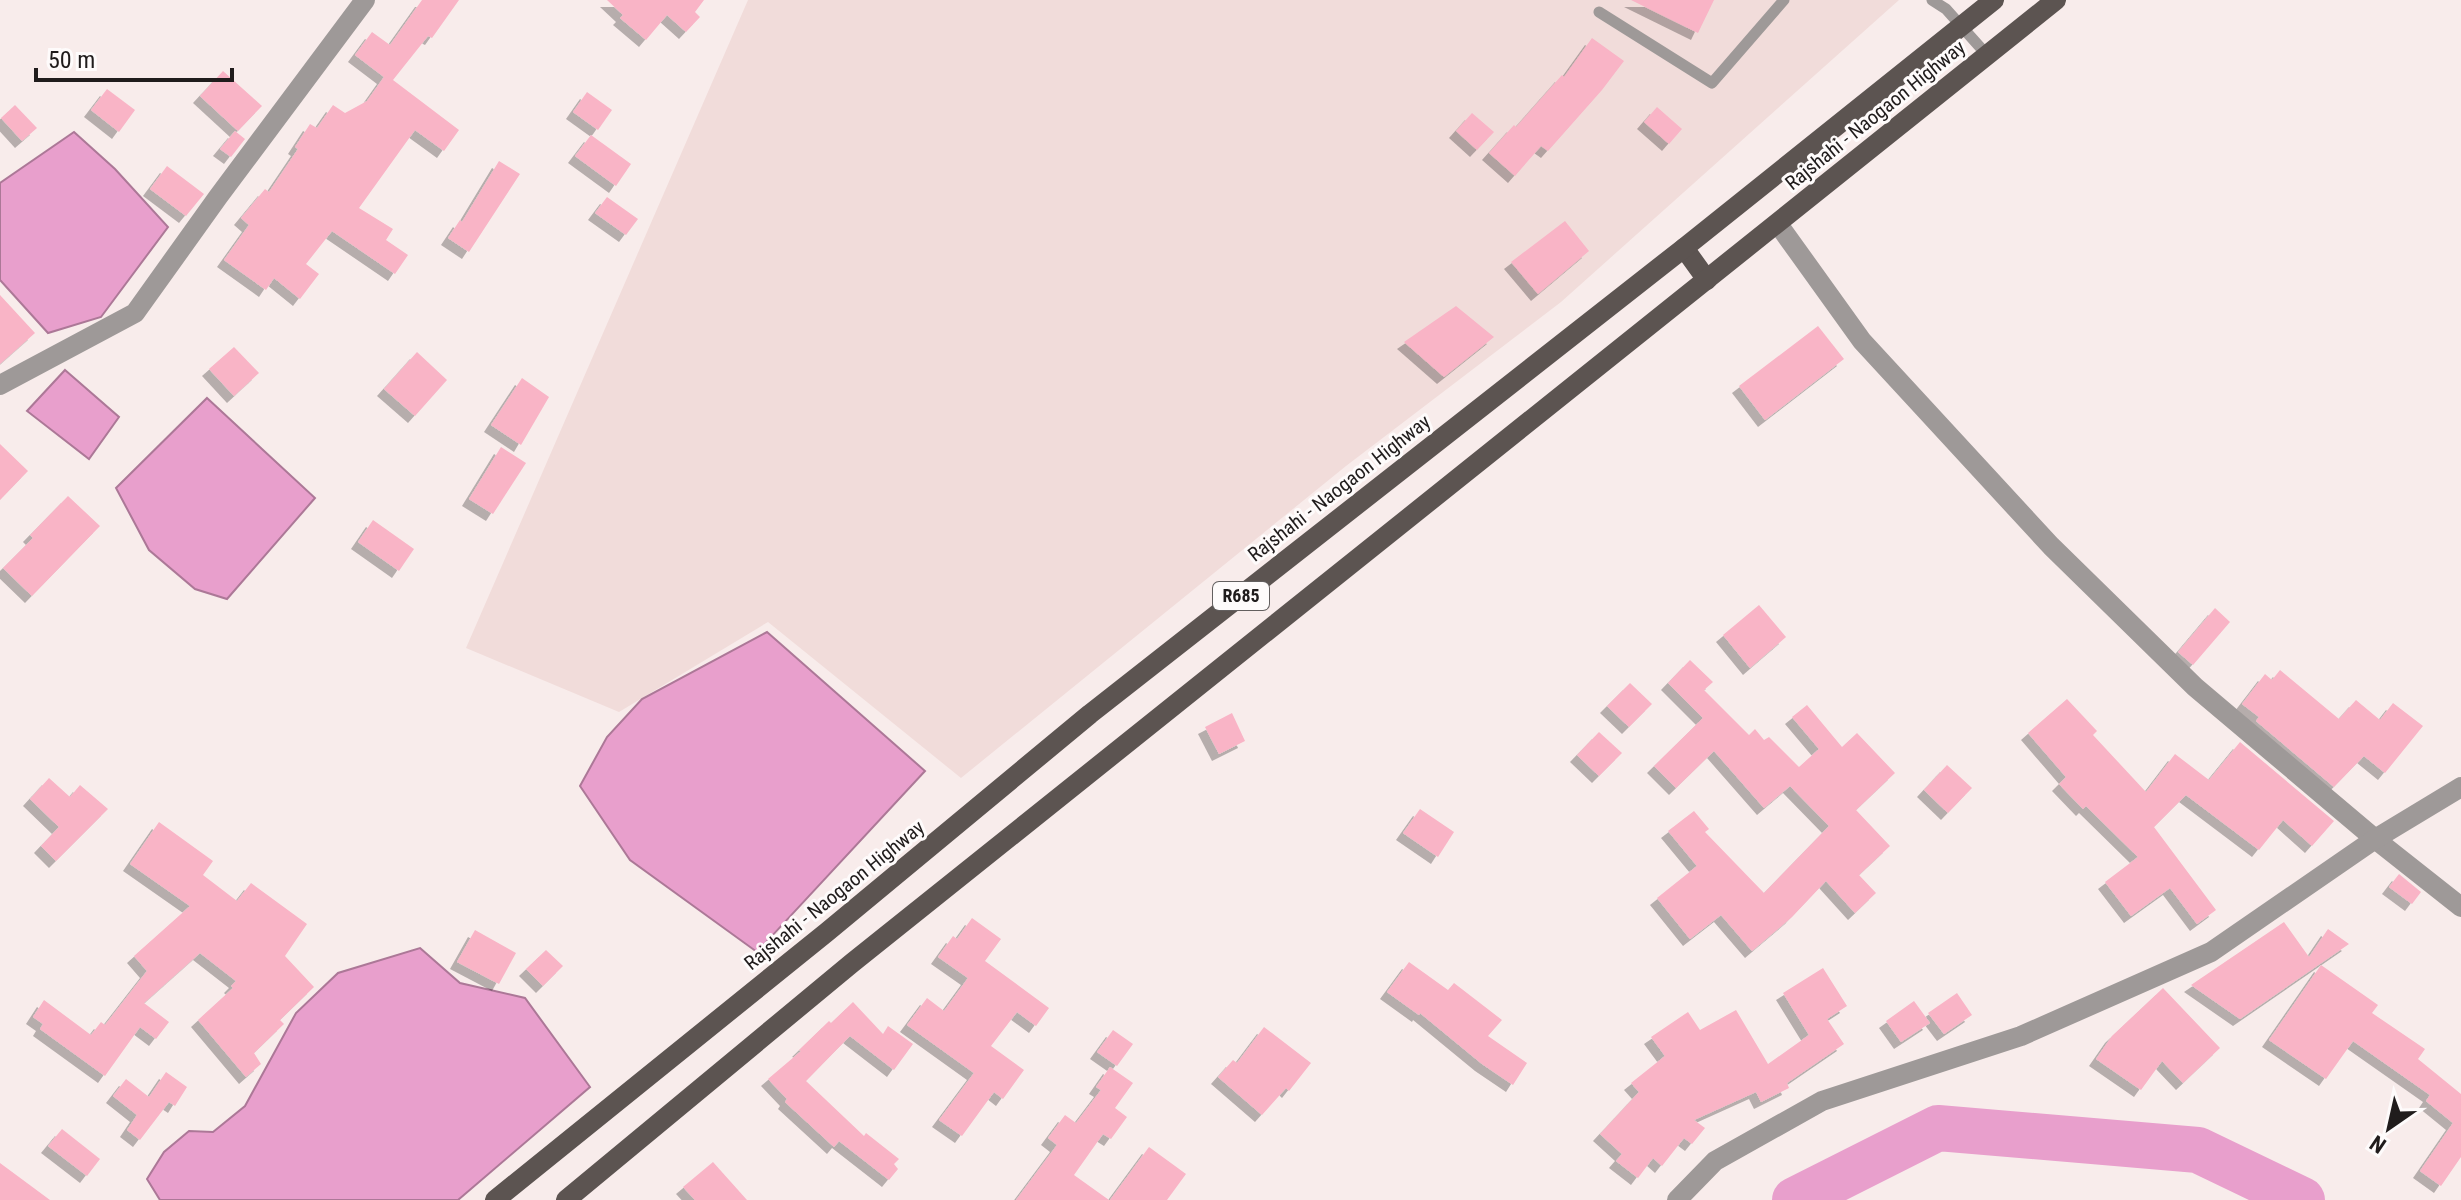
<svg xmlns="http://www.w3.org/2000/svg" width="2461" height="1200" viewBox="0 0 2461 1200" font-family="'Roboto Condensed',sans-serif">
  <defs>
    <filter id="shadow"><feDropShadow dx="-7" dy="7" stdDeviation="0" flood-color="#0004"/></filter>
  </defs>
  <rect width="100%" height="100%" fill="#f8eceb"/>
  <path fill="#f1dcda" d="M 748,0 L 1899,0 L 1561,302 L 1346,466 L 961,778 L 768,622 L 619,712 L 466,648 Z"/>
  <g fill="#e89fcc" stroke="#ac7897" stroke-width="2">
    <path d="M 74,132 L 115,169 L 168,227 L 101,317 L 48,333 L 0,280 L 0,183 Z"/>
    <path d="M 65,370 L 119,417 L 89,459 L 27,411 Z"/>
    <path d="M 207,398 L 315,498 L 227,599 L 195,589 L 149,550 L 116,488 Z"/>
    <path d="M 767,632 L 925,771 L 757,952 L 630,860 L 580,786 L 607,737 L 642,699 Z"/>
    <path d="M 420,948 L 460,983 L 525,998 L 590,1087 L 458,1200 L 160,1200 L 147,1179 L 164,1152 L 189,1131 L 213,1132 L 245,1106 L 296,1013 L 338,973 Z"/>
  </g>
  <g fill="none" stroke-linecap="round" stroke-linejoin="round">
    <path stroke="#e89fcc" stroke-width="46" d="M 1795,1200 L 1938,1128 L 2198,1150 L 2302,1200"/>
  </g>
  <g fill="#f9b4c6" filter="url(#shadow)">
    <path d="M 422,0 L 459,0 L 432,38 L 428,36 L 393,80 L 459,130 L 444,151 L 415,130 L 359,208 L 393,229 L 386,240 L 408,255 L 395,274 L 332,231 L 306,264 L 319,274 L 300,299 L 274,278 L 266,290 L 224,260 L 249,225 L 241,218 L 265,189 L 269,192 L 298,149 L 295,147 L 310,124 L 317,128 L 333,105 L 345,113 L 367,101 L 384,77 L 355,55 L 372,32 L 390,45 Z"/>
    <path d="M 607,0 L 704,0 L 695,12 L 700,17 L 686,32 L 667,15 L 646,40 L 620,18 L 623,15 Z"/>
    <path d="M 1631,0 L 1714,0 L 1698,33 Z"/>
    <path d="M 1592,38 L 1624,61 L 1602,90 L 1548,151 L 1541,146 L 1515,176 L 1489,153 L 1514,125 L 1516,127 L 1562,75 L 1564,77 Z"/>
    <path d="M 223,71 L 262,106 L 238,131 L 200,96 Z"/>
    <path d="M 107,89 L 135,110 L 119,132 L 91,110 Z"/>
    <path d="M 587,92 L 612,110 L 598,130 L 573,112 Z"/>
    <path d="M 15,105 L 37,128 L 22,141 L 1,118 Z"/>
    <path d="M 1657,107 L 1682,129 L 1669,144 L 1644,122 Z"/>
    <path d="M 1472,113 L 1494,132 L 1477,150 L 1456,131 Z"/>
    <path d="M 235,131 L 245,139 L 231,157 L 220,149 Z"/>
    <path d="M 591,135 L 631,164 L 616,186 L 575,156 Z"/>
    <path d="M 499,161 L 520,174 L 469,252 L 448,238 L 460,220 L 462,222 Z"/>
    <path d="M 167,166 L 204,194 L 186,216 L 150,189 Z"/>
    <path d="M 607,197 L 638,219 L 626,235 L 595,213 Z"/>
    <path d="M 1565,221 L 1589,251 L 1538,294 L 1511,262 Z"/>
    <path d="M 0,295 L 35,333 L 0,364 Z"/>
    <path d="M 1456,306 L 1494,337 L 1444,377 L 1404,342 Z"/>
    <path d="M 1818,326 L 1844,359 L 1765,420 L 1739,386 Z"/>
    <path d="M 234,347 L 259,373 L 234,396 L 209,369 Z"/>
    <path d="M 417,352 L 447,380 L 415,416 L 384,389 Z"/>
    <path d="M 522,378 L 549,397 L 521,445 L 491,425 Z"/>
    <path d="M 0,444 L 28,471 L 0,500 Z"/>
    <path d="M 501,447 L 526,463 L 493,514 L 469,499 Z"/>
    <path d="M 68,496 L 100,526 L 32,596 L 3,568 L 33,538 L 30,535 Z"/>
    <path d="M 373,520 L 414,549 L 399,571 L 358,542 Z"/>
    <path d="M 1759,605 L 1786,637 L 1750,668 L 1723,635 Z"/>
    <path d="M 2215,608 L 2230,622 L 2193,665 L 2178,652 Z"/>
    <path d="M 1690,660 L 1713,682 L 1704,690 L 1749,735 L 1755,729 L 1764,740 L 1769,737 L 1799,767 L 1819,749 L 1792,717 L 1807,705 L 1842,747 L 1857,733 L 1895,773 L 1856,810 L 1890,846 L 1859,875 L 1876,893 L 1855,913 L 1826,881 L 1792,917 L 1752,951 L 1721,915 L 1690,939 L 1657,898 L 1697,866 L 1668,831 L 1694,811 L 1709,829 L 1705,832 L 1764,893 L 1829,826 L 1790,786 L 1764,808 L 1714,751 L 1676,788 L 1654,766 L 1703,718 L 1668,683 Z"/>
    <path d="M 2280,670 L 2339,719 L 2356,700 L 2380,720 L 2393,703 L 2423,726 L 2385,773 L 2364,756 L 2334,787 L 2256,721 L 2259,717 L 2242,704 L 2265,674 L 2272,680 Z"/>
    <path d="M 1630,683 L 1652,704 L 1629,727 L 1607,706 Z"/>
    <path d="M 2067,699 L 2097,731 L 2093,735 L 2146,792 L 2175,754 L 2209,780 L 2240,742 L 2334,821 L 2312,846 L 2283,820 L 2259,850 L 2186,795 L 2154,827 L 2216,910 L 2197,924 L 2170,888 L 2131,916 L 2105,882 L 2138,857 L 2086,806 L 2083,809 L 2059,784 L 2066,777 L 2028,733 Z"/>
    <path d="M 1232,713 L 1245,741 L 1219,754 L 1205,727 Z"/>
    <path d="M 1599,732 L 1622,753 L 1599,776 L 1577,755 Z"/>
    <path d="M 1947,765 L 1972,788 L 1948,813 L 1924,790 Z"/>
    <path d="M 49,778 L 70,797 L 80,785 L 108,809 L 56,861 L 41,846 L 59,827 L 30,799 Z"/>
    <path d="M 1420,809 L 1454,832 L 1438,857 L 1403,833 Z"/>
    <path d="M 159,822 L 213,861 L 203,875 L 237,901 L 251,883 L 307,924 L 285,956 L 314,987 L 280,1020 L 284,1024 L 254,1053 L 261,1064 L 246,1077 L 198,1020 L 233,988 L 231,986 L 236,981 L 200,953 L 144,1003 L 169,1022 L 156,1039 L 140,1027 L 105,1076 L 40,1029 L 43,1024 L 33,1017 L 44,1000 L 91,1035 L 101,1022 L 105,1025 L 147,971 L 134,956 L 190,906 L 130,864 Z"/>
    <path d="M 2399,874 L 2421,892 L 2412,904 L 2389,887 Z"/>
    <path d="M 972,918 L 1001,939 L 985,961 L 1049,1008 L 1036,1026 L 1017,1012 L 991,1046 L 1024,1070 L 1003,1099 L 994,1092 L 962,1136 L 939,1120 L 974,1073 L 907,1025 L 927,998 L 944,1011 L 968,978 L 938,957 L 953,936 L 957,939 Z"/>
    <path d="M 2284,922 L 2309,957 L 2328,929 L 2349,944 L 2240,1019 L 2191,985 Z"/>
    <path d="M 475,930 L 516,953 L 499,984 L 457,962 Z"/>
    <path d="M 546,950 L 563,966 L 543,986 L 526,969 Z"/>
    <path d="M 1409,962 L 1448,990 L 1454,983 L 1502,1020 L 1488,1036 L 1527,1063 L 1513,1085 L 1482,1064 L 1420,1013 L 1419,1015 L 1387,992 Z"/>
    <path d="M 2321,965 L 2378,1005 L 2372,1013 L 2425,1049 L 2418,1059 L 2461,1094 L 2461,1157 L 2441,1186 L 2420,1171 L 2453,1123 L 2426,1101 L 2430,1095 L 2353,1041 L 2326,1079 L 2269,1040 Z"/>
    <path d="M 1823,968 L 1847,1006 L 1827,1019 L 1844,1044 L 1787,1083 L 1789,1088 L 1761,1102 L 1756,1092 L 1694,1120 L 1705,1128 L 1692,1144 L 1684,1138 L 1662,1166 L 1653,1158 L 1638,1178 L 1616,1161 L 1622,1154 L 1600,1134 L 1639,1092 L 1631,1083 L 1665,1056 L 1651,1037 L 1688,1012 L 1700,1030 L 1736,1010 L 1768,1064 L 1809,1035 L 1783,993 Z"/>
    <path d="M 2163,988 L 2220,1048 L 2183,1083 L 2162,1061 L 2141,1090 L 2096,1059 L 2112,1036 Z"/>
    <path d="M 1957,993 L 1972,1015 L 1944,1034 L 1928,1013 Z"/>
    <path d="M 1914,1001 L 1930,1023 L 1901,1042 L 1886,1021 Z"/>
    <path d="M 853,1002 L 883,1034 L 888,1026 L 913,1044 L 894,1070 L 850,1036 L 806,1081 L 864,1136 L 866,1133 L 899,1159 L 894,1164 L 898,1169 L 889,1180 L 839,1141 L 834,1147 L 785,1102 L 787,1099 L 768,1079 L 801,1051 L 799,1050 L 829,1021 L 831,1023 Z"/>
    <path d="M 1264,1027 L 1311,1063 L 1289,1091 L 1286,1088 L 1262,1115 L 1218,1077 L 1233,1060 L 1237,1063 Z"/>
    <path d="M 1113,1030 L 1133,1044 L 1117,1066 L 1097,1052 Z"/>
    <path d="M 1110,1067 L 1133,1083 L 1115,1108 L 1127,1117 L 1111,1139 L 1103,1134 L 1074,1175 L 1109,1200 L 1016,1200 L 1057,1145 L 1048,1138 L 1065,1115 L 1076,1123 L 1101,1090 L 1096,1087 Z"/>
    <path d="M 166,1072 L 187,1087 L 175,1106 L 169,1102 L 140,1140 L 127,1130 L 137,1115 L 113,1096 L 126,1079 L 149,1097 Z"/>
    <path d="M 62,1129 L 100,1159 L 87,1176 L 48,1146 Z"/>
    <path d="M 1149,1147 L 1186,1174 L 1167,1200 L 1110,1200 Z"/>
    <path d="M 713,1162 L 747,1200 L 695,1200 L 683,1187 Z"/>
    <path d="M 0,1163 L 50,1200 L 0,1200 Z"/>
  </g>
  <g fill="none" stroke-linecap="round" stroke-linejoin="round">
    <g stroke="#9e9998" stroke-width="11">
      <path d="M 1932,0 L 1946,9 L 1987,55"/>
      <path d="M 1599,12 L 1712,83 L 1784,0"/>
    </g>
    <g stroke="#9e9998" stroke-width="20">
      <path d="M 1778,224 L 1862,341 L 2051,546 L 2195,687 L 2375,839 L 2461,907"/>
      <path d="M 0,385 L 135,313 L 218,197 L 365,0"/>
      <path d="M 1677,1200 L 1715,1161 L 1822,1101 L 2021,1036 L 2211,952 L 2375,839 L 2461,787"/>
    </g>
    <g stroke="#5c5451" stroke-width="20">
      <path d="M 1684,248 L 1707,280"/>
      <path d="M 495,1200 L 827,932 L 1090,714 L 1684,248 L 1994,0"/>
      <path d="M 566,1200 L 852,963 L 2056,0"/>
    </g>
  </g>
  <g text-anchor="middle" stroke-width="6" stroke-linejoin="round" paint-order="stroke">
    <rect fill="#fefbfb" stroke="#635f5f" stroke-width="2" x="1213" y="582" width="56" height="28" rx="6"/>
    <g font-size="18" font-weight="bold" fill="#201c1c">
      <text x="1241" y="602">R685</text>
    </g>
    <g font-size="20" fill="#201c1c" stroke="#fefbfb">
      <text transform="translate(1875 115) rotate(-39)" y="7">Rajshahi - Naogaon Highway</text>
      <text transform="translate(1339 488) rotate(-38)" y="7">Rajshahi - Naogaon Highway</text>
      <text transform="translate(834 895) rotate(-39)" y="7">Rajshahi - Naogaon Highway</text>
    </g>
  </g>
  <g transform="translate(2389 1128) rotate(214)" stroke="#fefbfb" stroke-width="6" paint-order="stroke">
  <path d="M0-6L14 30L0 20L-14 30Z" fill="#201c1c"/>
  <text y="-12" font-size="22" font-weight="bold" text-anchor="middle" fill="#201c1c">N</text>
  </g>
  <path d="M36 68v12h196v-12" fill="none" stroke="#201c1c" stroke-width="4"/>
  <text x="48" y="68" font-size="24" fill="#201c1c" stroke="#fefbfb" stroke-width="6" paint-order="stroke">50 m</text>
</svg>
